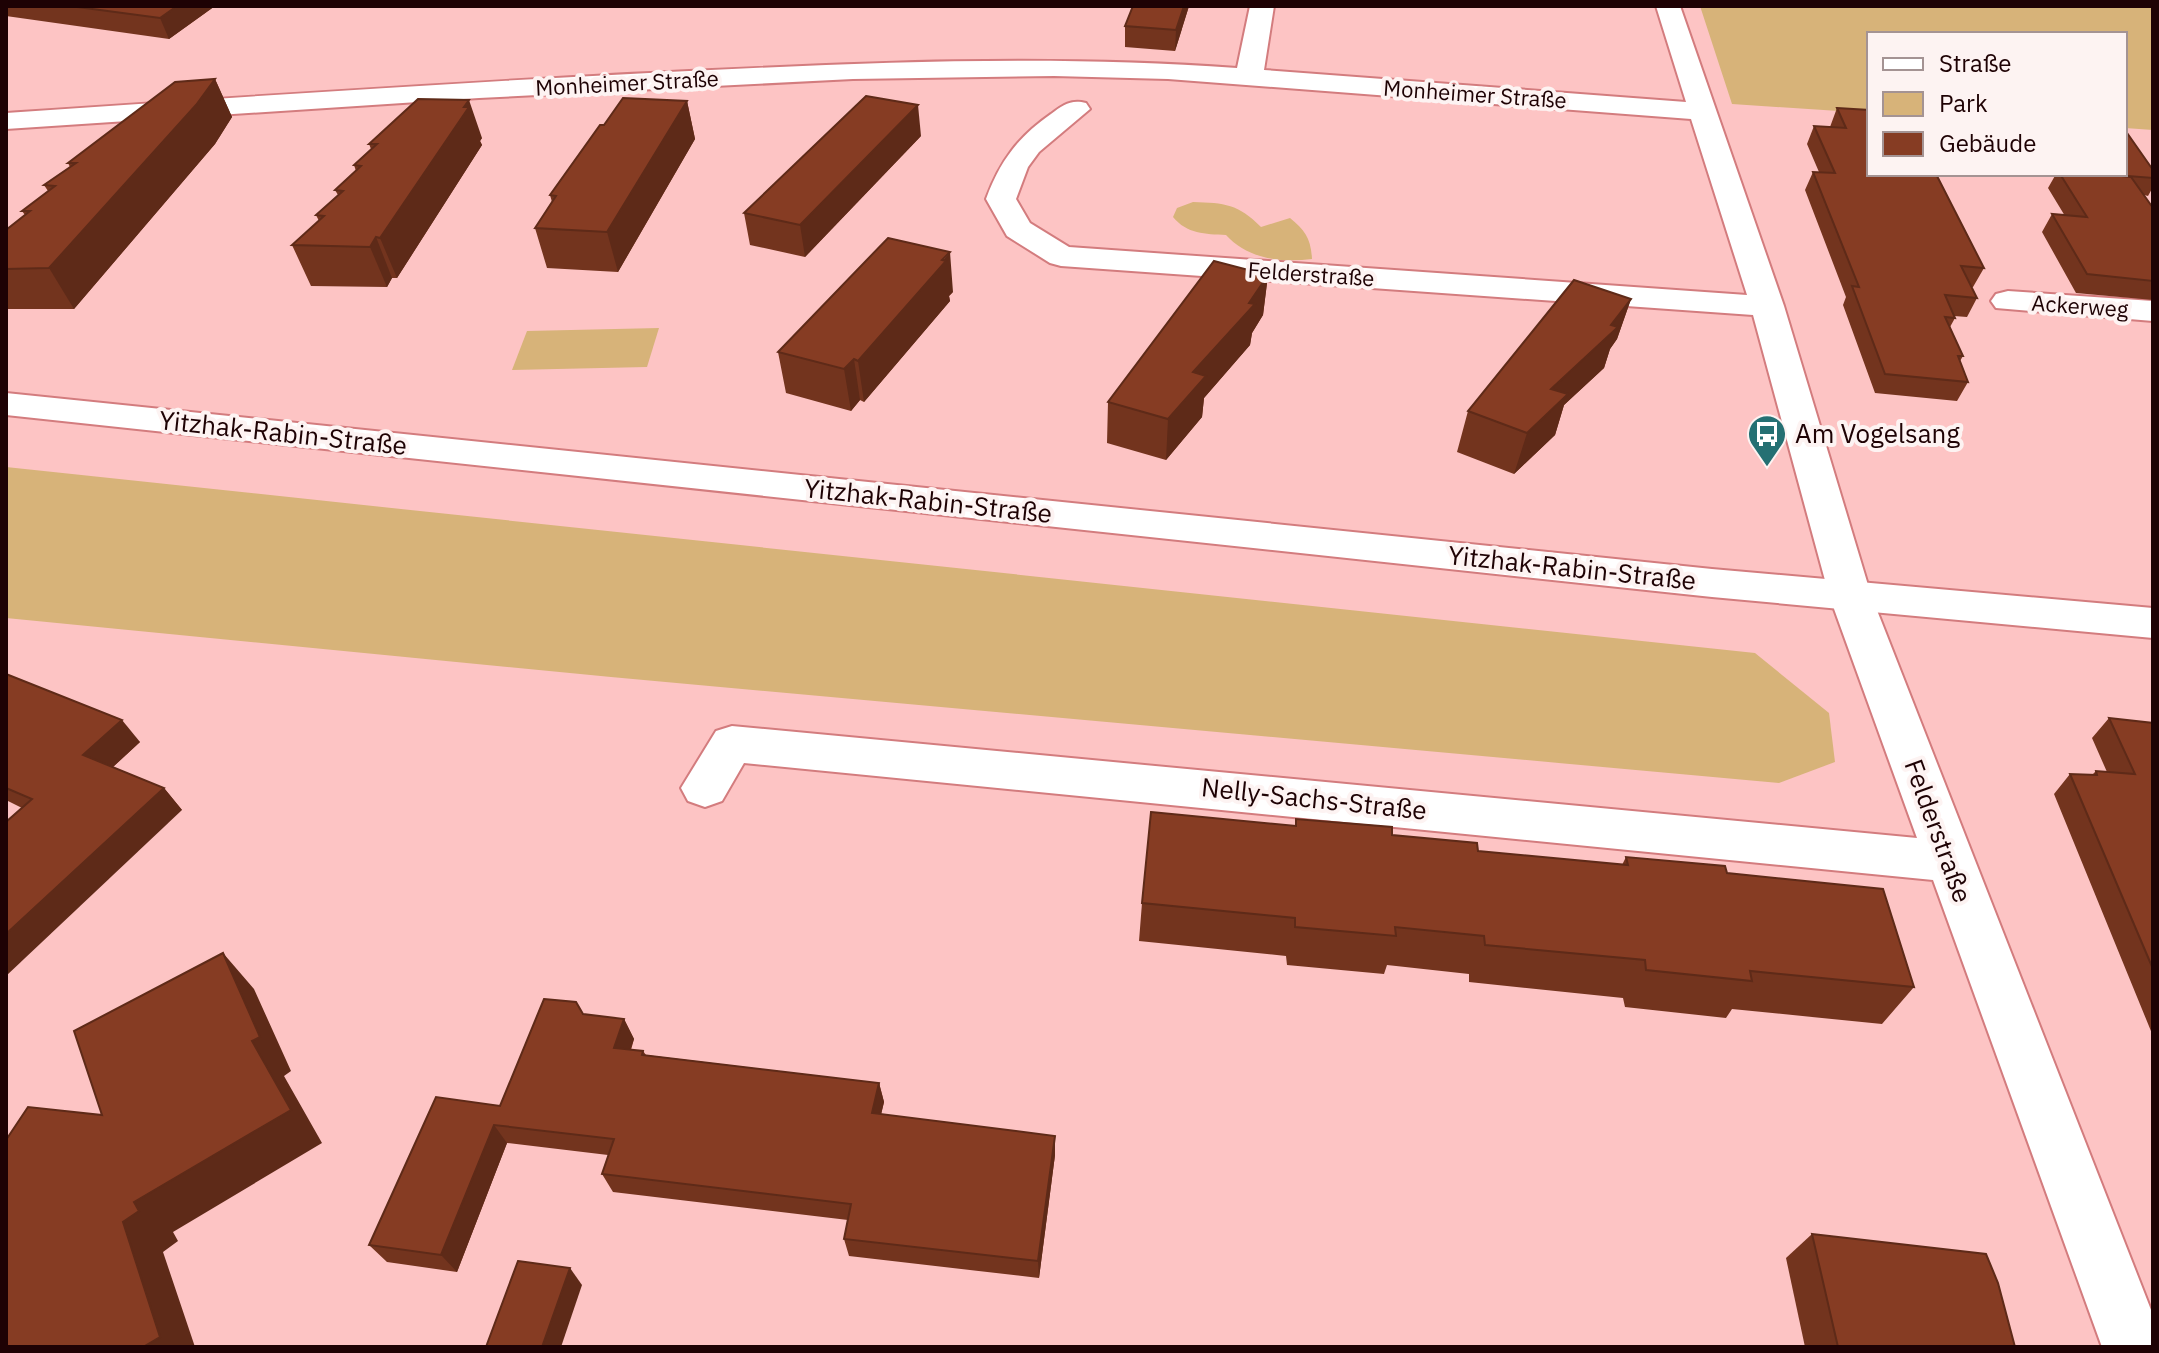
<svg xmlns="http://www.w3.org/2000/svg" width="2159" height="1353" viewBox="0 0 2159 1353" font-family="'IBM Plex Sans',sans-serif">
  <rect width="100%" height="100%" fill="#fdc4c4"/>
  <g fill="#d7b379">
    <path d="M 1700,6 L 2153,6 L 2153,130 L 2125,128 L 2125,34 L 1869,34 L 1869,113 L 1732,104 Z"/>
    <path d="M 1193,202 C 1225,203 1238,204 1261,227 L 1290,218 C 1305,230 1311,239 1312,259 C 1281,263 1248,259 1226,235 C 1205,234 1187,234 1173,217 L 1177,208 Z"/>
    <path d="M 659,328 L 647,367 L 512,370 L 527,331 Z"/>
    <path d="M 6,467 L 1755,653 L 1829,713 L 1835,762 L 1779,783 L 611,677 L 6,618 Z"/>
  </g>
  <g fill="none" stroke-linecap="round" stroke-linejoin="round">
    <defs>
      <g id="minor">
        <path d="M 1250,6 L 1274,6 L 1264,70 L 1686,102 L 1656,6 L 1680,6 L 1784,306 L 1871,595 L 2153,1315 L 2153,1347 L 2102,1347 L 1933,880 L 744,763 L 722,801 L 705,807 L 688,801 L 681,788 L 716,731 L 732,726 L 1917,838 L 1829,595 L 1753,315 L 1061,266 L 1050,263 L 1007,236 L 986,199 C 1000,161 1018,137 1051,114 C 1063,105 1071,99 1086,103 L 1090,109 L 1039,152 L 1028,167 L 1016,199 L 1030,223 L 1069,247 L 1747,295 L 1691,119 L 1168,79 L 1054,76 L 853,79 L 479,98 L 6,129 L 6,113 C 227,98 447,83 668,72 C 858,63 1047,54 1237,68 Z"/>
        <path d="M 2008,291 L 2153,301 L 2153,321 L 1996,308 L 1991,301 L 1996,294 Z"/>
      </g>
      <path id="secondary" d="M 6,393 L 1712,569 L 2153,608 L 2153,638 L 1712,597 L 6,415 Z"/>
    </defs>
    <use href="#minor" stroke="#d37c7e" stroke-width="4"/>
    <use href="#secondary" stroke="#d37c7e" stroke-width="4"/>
    <use href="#minor" fill="#fff" fill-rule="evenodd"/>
    <use href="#secondary" fill="#fff" fill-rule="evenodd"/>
  </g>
  <g fill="#73341e">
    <path d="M 6,6 L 215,6 L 169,39 L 6,16 Z"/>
    <path d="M 1133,6 L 1189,6 L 1175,51 L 1125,47 L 1125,26 Z"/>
    <path d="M 215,79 L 232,117 L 215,144 L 74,309 L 6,309 L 6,230 L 25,215 L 22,211 L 48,191 L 44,185 L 70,167 L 68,163 Z"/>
    <path d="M 687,101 L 695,139 L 618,272 L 547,268 L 535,228 L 552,202 L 550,195 L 604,125 Z"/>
    <path d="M 1837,108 L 1984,268 L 1973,287 L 1972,287 L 1977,298 L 1967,317 L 1954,316 L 1955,318 L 1950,327 L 1963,356 L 1960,361 L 1968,382 L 1957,401 L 1875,393 L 1843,305 L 1846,297 L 1805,190 L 1813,172 L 1819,172 L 1807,144 L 1814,126 L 1830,127 Z"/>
    <path d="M 921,136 L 805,257 L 750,245 L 744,213 Z"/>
    <path d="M 482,138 L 480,141 L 482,145 L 397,278 L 392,278 L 387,287 L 311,286 L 292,245 L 319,221 L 316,215 L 338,195 L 335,190 L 356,171 L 354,165 L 371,149 L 369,144 Z"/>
    <path d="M 2153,170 L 2153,187 L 2148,196 L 2144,195 L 2153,208 L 2153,300 L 2076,293 L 2042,232 L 2052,214 L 2065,216 L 2048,188 L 2056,174 L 2125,174 Z"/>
    <path d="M 1268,275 L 1263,315 L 1252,333 L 1250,345 L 1204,398 L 1202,417 L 1166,460 L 1107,443 L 1108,402 Z"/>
    <path d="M 953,292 L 949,296 L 950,301 L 864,402 L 860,400 L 851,411 L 786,393 L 778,352 Z"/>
    <path d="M 1631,299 L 1617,339 L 1610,349 L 1604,368 L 1564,405 L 1555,435 L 1514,474 L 1457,452 L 1468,411 Z"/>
    <path d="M 6,674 L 140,742 L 113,767 L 164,788 L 182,810 L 22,808 L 6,800 Z"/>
    <path d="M 2109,718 L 2153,723 L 2153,1036 L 2054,794 L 2070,774 L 2092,775 L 2096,771 L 2107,772 L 2092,738 Z"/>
    <path d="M 1296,819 L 1392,835 L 1478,851 L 1622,865 L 1626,857 L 1727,873 L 1914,987 L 1882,1024 L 1732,1009 L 1726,1018 L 1625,1007 L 1623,998 L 1469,982 L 1469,974 L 1387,965 L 1384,974 L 1287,965 L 1286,956 L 1139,941 L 1142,903 L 1295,826 Z"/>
    <path d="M 583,1014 L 624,1019 L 634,1039 L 631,1050 L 643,1051 L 646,1055 L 879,1083 L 884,1102 L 881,1114 L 1055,1136 L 1055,1155 L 1039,1278 L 849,1256 L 844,1239 L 848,1220 L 613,1192 L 602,1174 L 608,1155 L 507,1143 L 457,1272 L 387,1262 L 369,1245 L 500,1106 Z"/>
    <path d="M 1812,1234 L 2015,1347 L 1805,1347 L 1786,1258 Z"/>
  </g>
  <g fill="#5e2a18">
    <path d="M 177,6 L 215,6 L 169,39 L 160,18 Z"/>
    <path d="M 1184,6 L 1189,6 L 1175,51 L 1176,30 Z"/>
    <path d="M 215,79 L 232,117 L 215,144 L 74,309 L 49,268 Z"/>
    <path d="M 469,100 L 482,138 L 480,141 L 482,145 L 397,278 L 380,238 Z"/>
    <path d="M 687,101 L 695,139 L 618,272 L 607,232 Z"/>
    <path d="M 918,105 L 921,136 L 805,257 L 800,225 Z"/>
    <path d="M 376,237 L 392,278 L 387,287 L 370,247 Z"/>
    <path d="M 950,252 L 953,292 L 949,296 L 950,301 L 864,402 L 858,361 Z"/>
    <path d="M 1268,275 L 1263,315 L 1252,333 L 1250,345 L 1204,398 L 1202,417 L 1166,460 L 1168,419 L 1193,372 L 1249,303 Z"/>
    <path d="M 1631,299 L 1617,339 L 1610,349 L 1604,368 L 1564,405 L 1555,435 L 1514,474 L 1527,433 L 1551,389 L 1611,325 Z"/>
    <path d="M 854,359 L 860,400 L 851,411 L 844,369 Z"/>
    <path d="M 122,720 L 140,742 L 102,777 L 83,755 Z"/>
    <path d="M 164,788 L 182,810 L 6,976 L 6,934 Z"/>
    <path d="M 223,953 L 254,989 L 291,1071 L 284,1076 L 322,1143 L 173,1232 L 178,1241 L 163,1252 L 195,1347 L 143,1347 L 123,1222 L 134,1202 Z"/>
    <path d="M 624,1019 L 634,1039 L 624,1068 L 614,1048 Z"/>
    <path d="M 879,1083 L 884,1102 L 877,1132 L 872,1113 Z"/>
    <path d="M 494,1125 L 507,1143 L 457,1272 L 441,1255 Z"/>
    <path d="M 1055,1136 L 1055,1155 L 1039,1278 L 1038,1261 Z"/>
    <path d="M 570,1268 L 582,1285 L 561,1347 L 542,1347 Z"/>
  </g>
  <g fill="#863c23" stroke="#5e2a18" stroke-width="2">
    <path d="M 70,6 L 177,6 L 160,18 Z"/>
    <path d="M 1133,6 L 1184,6 L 1176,30 L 1125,26 Z"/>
    <path d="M 215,79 L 196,105 L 49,268 L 6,269 L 6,230 L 30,211 L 22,211 L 55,186 L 44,185 L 76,163 L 68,163 L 175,82 Z"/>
    <path d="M 866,96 L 918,105 L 800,225 L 744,213 Z"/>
    <path d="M 623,98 L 687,101 L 607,232 L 535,228 L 556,196 L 550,195 L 600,125 L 604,125 Z"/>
    <path d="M 418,99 L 469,100 L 464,107 L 469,107 L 380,238 L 376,237 L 370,247 L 292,245 L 324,216 L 316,215 L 343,191 L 335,190 L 361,166 L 354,165 L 377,144 L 369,144 Z"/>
    <path d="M 1837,108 L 1869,110 L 1869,174 L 1936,174 L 1984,268 L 1961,266 L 1977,298 L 1945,295 L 1955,318 L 1945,317 L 1963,356 L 1958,356 L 1968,382 L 1885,374 L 1852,286 L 1859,287 L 1813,172 L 1835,173 L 1814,126 L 1846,128 Z"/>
    <path d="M 2125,130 L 2153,170 L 2153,178 L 2102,174 L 2131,177 L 2153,208 L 2153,281 L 2087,274 L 2052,214 L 2087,217 L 2060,174 L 2125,174 Z"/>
    <path d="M 888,238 L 950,252 L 942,260 L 946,261 L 858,361 L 854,359 L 844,369 L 778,352 Z"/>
    <path d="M 1214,261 L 1268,275 L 1249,303 L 1255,304 L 1193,372 L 1206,376 L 1168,419 L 1108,402 Z"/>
    <path d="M 1574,280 L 1631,299 L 1611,325 L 1618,327 L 1551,389 L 1568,394 L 1527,433 L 1468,411 Z"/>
    <path d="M 6,674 L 122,720 L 83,755 L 164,788 L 6,934 L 6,822 L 32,799 L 6,788 Z"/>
    <path d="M 2109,718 L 2153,723 L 2153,969 L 2070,774 L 2097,775 L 2096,771 L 2135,774 Z"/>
    <path d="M 1151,812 L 1296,826 L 1296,819 L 1392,827 L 1392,835 L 1477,843 L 1478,851 L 1628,865 L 1626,857 L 1725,866 L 1727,873 L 1883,889 L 1914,987 L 1750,971 L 1752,981 L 1646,970 L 1645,960 L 1485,945 L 1484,936 L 1395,927 L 1396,936 L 1295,927 L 1295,918 L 1142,903 Z"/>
    <path d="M 223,953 L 260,1037 L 252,1041 L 291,1110 L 134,1202 L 139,1211 L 123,1222 L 160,1337 L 143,1347 L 6,1347 L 6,1140 L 28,1107 L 102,1115 L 74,1031 Z"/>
    <path d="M 544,999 L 576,1002 L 583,1014 L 624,1019 L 614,1048 L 643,1051 L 642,1055 L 879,1083 L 872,1113 L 1055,1136 L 1038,1261 L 844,1239 L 851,1204 L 602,1174 L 614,1139 L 494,1125 L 441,1255 L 369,1245 L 436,1097 L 500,1106 Z"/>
    <path d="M 1812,1234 L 1986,1254 L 1998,1283 L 2015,1347 L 1838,1347 Z"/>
    <path d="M 518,1261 L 570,1268 L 542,1347 L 486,1347 Z"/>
  </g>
  <defs>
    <symbol id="bus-pin" viewBox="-11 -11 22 30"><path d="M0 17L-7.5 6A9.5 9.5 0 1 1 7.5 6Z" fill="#257073" stroke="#fdf3f2"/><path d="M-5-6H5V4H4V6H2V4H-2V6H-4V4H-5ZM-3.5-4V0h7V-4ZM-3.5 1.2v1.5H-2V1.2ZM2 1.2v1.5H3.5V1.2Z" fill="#fff"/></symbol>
  </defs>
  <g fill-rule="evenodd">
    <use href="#bus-pin" x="1745" y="412" width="44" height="60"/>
  </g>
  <g text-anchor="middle" stroke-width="8" stroke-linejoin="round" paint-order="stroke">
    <g font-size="22" fill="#1e0204" stroke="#fdf3f2">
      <text transform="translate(627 83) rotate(-3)" y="8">Monheimer Straße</text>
      <text transform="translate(1475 94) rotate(4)" y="8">Monheimer Straße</text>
      <text transform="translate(1311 274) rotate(4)" y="8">Felderstraße</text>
      <text transform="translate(2080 306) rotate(4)" y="8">Ackerweg</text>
    </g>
    <g font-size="26" fill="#1e0204" stroke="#fdf3f2">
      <text transform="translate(283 433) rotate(6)" y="9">Yitzhak-Rabin-Straße</text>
      <text transform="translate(928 501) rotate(6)" y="9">Yitzhak-Rabin-Straße</text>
      <text transform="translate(1572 568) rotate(6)" y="9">Yitzhak-Rabin-Straße</text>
      <text transform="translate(1314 799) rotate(6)" y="9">Nelly-Sachs-Straße</text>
      <text transform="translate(1938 831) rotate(70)" y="9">Felderstraße</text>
    </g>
    <g font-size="26" fill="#1e0204" stroke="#fdf3f2" text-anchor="start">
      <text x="1795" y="443">Am Vogelsang</text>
    </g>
  </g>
  <rect width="2159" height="1353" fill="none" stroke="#1e0204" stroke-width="16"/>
  <rect x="1867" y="32" width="260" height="144" fill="#fdf3f2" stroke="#a49393" stroke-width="2"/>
  <rect x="1883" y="58" width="40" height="12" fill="#ffffff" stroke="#a49393" stroke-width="2"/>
  <text x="1939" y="72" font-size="24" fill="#1e0204">Straße</text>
  <rect x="1883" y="92" width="40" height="24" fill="#d7b379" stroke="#a49393" stroke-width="2"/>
  <text x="1939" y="112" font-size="24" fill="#1e0204">Park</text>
  <rect x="1883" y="132" width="40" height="24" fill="#863c23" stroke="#a49393" stroke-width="2"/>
  <text x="1939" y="152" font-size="24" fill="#1e0204">Gebäude</text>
</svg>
